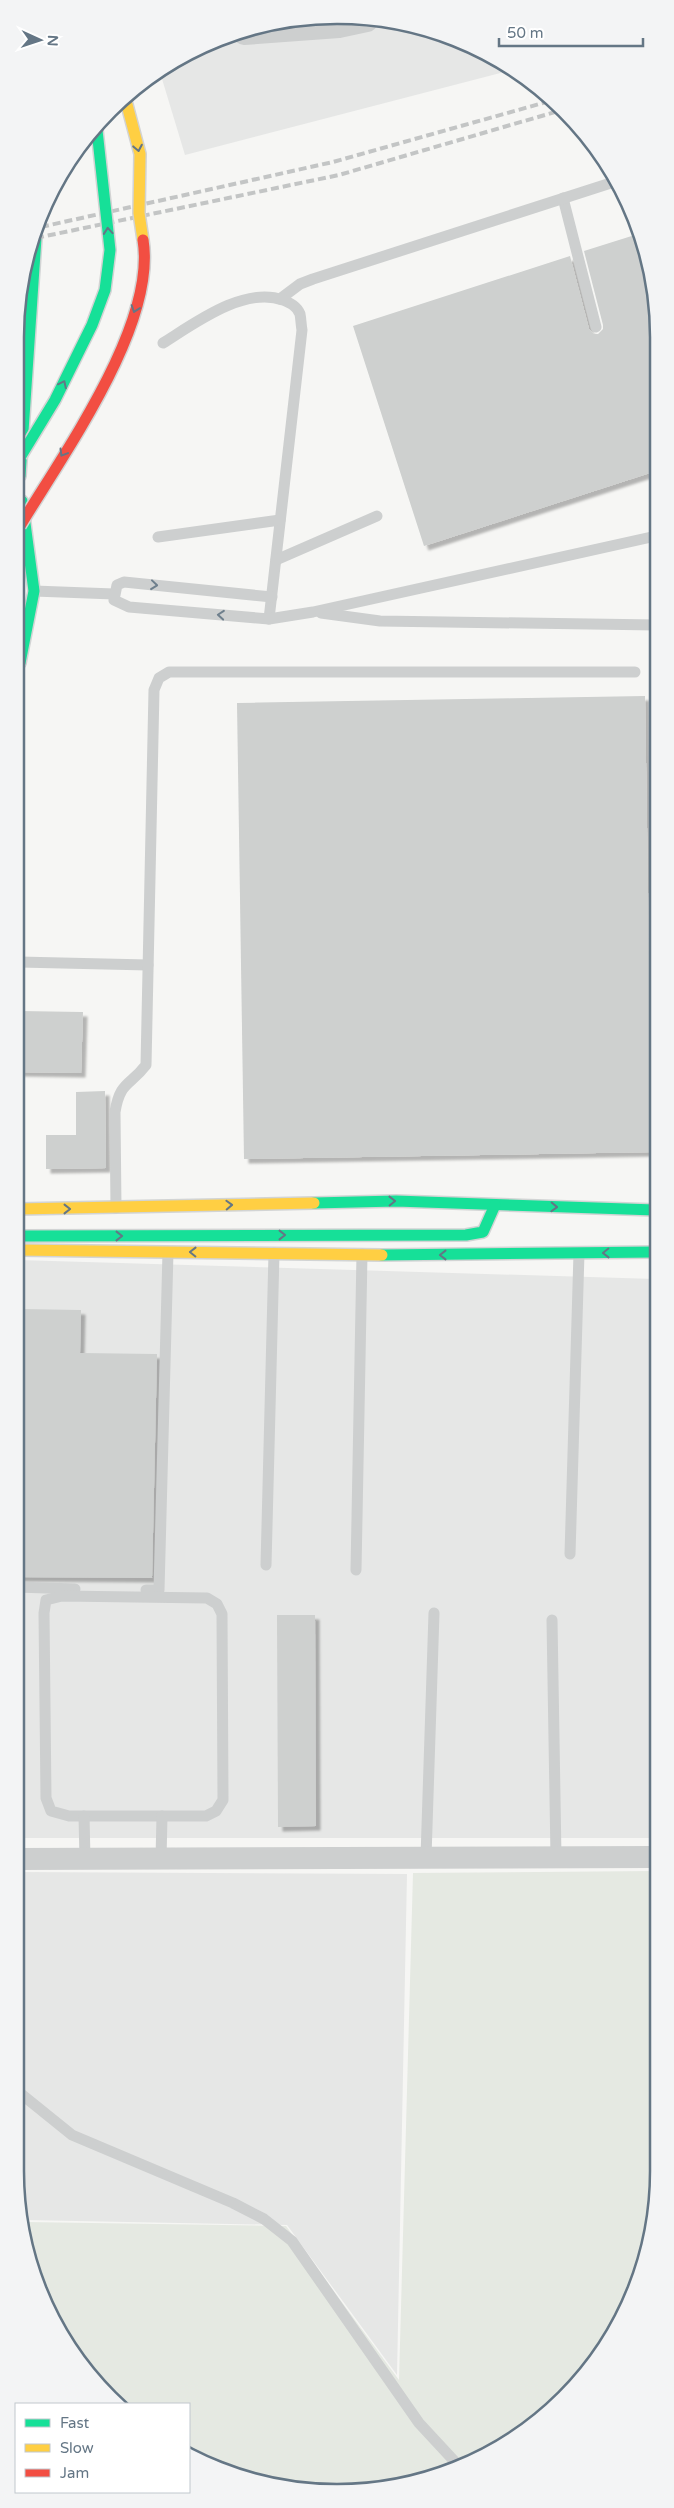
<svg xmlns="http://www.w3.org/2000/svg" width="674" height="2508" viewBox="0 0 674 2508" font-family="'Varela Round',sans-serif">
  <defs>
    <filter id="shadow"><feDropShadow dx="4.5" dy="4.5" stdDeviation="1" flood-color="#0004"/></filter>
  </defs>
  <rect width="100%" height="100%" fill="#f6f6f4"/>
  <g fill="#e6e7e6">
    <path d="M 274,21 L 400,21 L 498,58 L 512,70 L 185,155 L 159,69 Z"/>
    <path d="M 18,1260 L 655,1279 L 654,1838 L 16,1838 Z"/>
    <path d="M 16,1872 L 407,1874 L 397,2375 L 287,2225 L 25,2220 L 15,2171 Z"/>
  </g>
  <path fill="#e5e9e2" d="M 654,1871 L 653,2234 L 605,2350 L 533,2427 L 421,2482 L 316,2492 L 195,2460 L 189,2455 L 189,2404 L 122,2404 L 95,2384 L 39,2294 L 25,2222 L 286,2226 L 399,2380 L 413,1873 Z"/>
  <g fill="#ced0cf" filter="url(#shadow)">
    <path d="M 638,234 L 656,295 L 656,471 L 424,546 L 353,326 L 570,256 L 589,329 L 594,334 L 598,334 L 603,329 L 603,325 L 584,251 Z"/>
    <path d="M 645,696 L 652,1152 L 244,1159 L 237,703 Z"/>
    <path d="M 19,1011 L 83,1012 L 81,1073 L 19,1072 Z"/>
    <path d="M 105,1091 L 106,1168 L 46,1169 L 46,1135 L 76,1135 L 76,1092 Z"/>
    <path d="M 20,1309 L 81,1310 L 80,1353 L 157,1354 L 152,1578 L 17,1577 Z"/>
    <path d="M 277,1615 L 315,1615 L 316,1826 L 278,1827 Z"/>
  </g>
  <g fill="none" stroke-linecap="round" stroke-linejoin="round">
    <defs>
      <g id="fast">
        <path d="M 20,476 L 36,238"/>
        <path d="M 20,663 L 34,591 L 22,501"/>
        <path d="M 314,1203 L 396,1201 L 655,1210"/>
        <path d="M 18,1236 L 466,1235 L 483,1232 L 495,1205"/>
        <path d="M 382,1255 L 655,1252"/>
      </g>
      <g id="slow">
        <path d="M 18,1209 L 314,1203"/>
        <path d="M 18,1250 L 382,1255"/>
      </g>
    </defs>
    <use href="#fast" stroke="#d2d4d4" stroke-width="14"/>
    <use href="#slow" stroke="#d2d4d4" stroke-width="14"/>
    <g stroke="#cdcfcf" stroke-width="11">
      <path d="M 563,198 L 596,327"/>
      <path d="M 280,299 L 300,284 L 313,279 L 617,181"/>
      <path d="M 163,343 C 195,323 244,286 283,300 C 290,303 297,306 300,314 C 301,319 301,325 302,330 L 269,619"/>
      <path d="M 158,537 L 280,520"/>
      <path d="M 276,560 L 377,516"/>
      <path d="M 34,591 L 114,594"/>
      <path d="M 272,597 L 124,582 L 117,585 L 114,600 L 129,607 L 269,619 L 313,612 L 656,536"/>
      <path d="M 321,613 L 380,621 L 656,625"/>
      <path d="M 19,962 L 148,965"/>
      <path d="M 116,1208 L 115,1112 C 120,1081 130,1086 146,1065 L 154,690 L 159,678 L 169,672 L 635,672"/>
      <path d="M 570,1554 L 579,1253"/>
      <path d="M 266,1565 L 274,1253"/>
      <path d="M 356,1570 L 362,1254"/>
      <path d="M 17,1587 L 75,1589"/>
      <path d="M 146,1590 L 159,1590 L 168,1252"/>
      <path d="M 62,1596 L 207,1598 L 217,1604 L 222,1614 L 223,1800 L 216,1811 L 206,1816 L 69,1816 L 51,1811 L 46,1798 L 44,1613 L 46,1600 Z"/>
      <path d="M 552,1620 L 556,1857"/>
      <path d="M 84,1816 L 85,1859"/>
      <path d="M 426,1857 L 434,1613"/>
      <path d="M 161,1859 L 162,1816"/>
      <path d="M 15,2089 L 72,2135 L 233,2203 L 264,2219 L 292,2241 L 419,2423 L 457,2464"/>
    </g>
    <g stroke="#cdcfcf" stroke-width="22">
      <path d="M 244,34 L 339,27 L 367,21"/>
      <path d="M 16,1859 L 654,1857"/>
    </g>
    <use href="#fast" stroke="#16e098" stroke-width="11"/>
    <use href="#slow" stroke="#ffcf43" stroke-width="11"/>
    <g stroke="#c3c5c5" stroke-width="4" stroke-dasharray="8 4" stroke-linecap="butt">
      <path d="M 41,227 L 333,162 L 550,101"/>
      <path d="M 36,238 L 339,175 L 562,110"/>
    </g>
    <defs>
      <path id="fast-bridge" d="M 21,456 L 55,400 L 92,325 L 105,290 L 110,250 L 97,130"/>
      <path id="slow-bridge" d="M 126,101 L 140,154 L 139,213 L 143,240"/>
      <path id="jam-bridge" d="M 20,526 C 63,454 157,325 143,240"/>
    </defs>
    <use href="#fast-bridge" stroke="#d2d3d3" stroke-width="14" stroke-linecap="butt"/>
    <use href="#slow-bridge" stroke="#d2d3d3" stroke-width="14" stroke-linecap="butt"/>
    <use href="#jam-bridge" stroke="#d2d3d3" stroke-width="14" stroke-linecap="butt"/>
    <use href="#fast-bridge" stroke="#16e098" stroke-width="11"/>
    <use href="#slow-bridge" stroke="#ffcf43" stroke-width="11"/>
    <use href="#jam-bridge" stroke="#f24e42" stroke-width="11"/>
  </g>
  <defs><path id="oneway-chevron" d="M-2-3.5L2.5 0L-2 3.5" fill="none" stroke-width="1.6" stroke-linecap="round" stroke-linejoin="round" transform="scale(1.25)"/></defs>
  <g stroke="#647685">
    <use href="#oneway-chevron" transform="translate(138 148) rotate(79)"/>
    <use href="#oneway-chevron" transform="translate(108 231) rotate(-95)"/>
    <use href="#oneway-chevron" transform="translate(135 309) rotate(109)"/>
    <use href="#oneway-chevron" transform="translate(63 384) rotate(-64)"/>
    <use href="#oneway-chevron" transform="translate(63 453) rotate(121)"/>
    <use href="#oneway-chevron" transform="translate(392 1201) rotate(-1)"/>
    <use href="#oneway-chevron" transform="translate(229 1205) rotate(-2)"/>
    <use href="#oneway-chevron" transform="translate(554 1207) rotate(2)"/>
    <use href="#oneway-chevron" transform="translate(67 1209)"/>
    <use href="#oneway-chevron" transform="translate(282 1235)"/>
    <use href="#oneway-chevron" transform="translate(119 1236)"/>
    <use href="#oneway-chevron" transform="translate(193 1252) rotate(-179)"/>
    <use href="#oneway-chevron" transform="translate(606 1253) rotate(179)"/>
    <use href="#oneway-chevron" transform="translate(443 1255) rotate(180)"/>
  </g>
  <g stroke="#6e7f8c">
    <use href="#oneway-chevron" transform="translate(154 585) rotate(6)"/>
    <use href="#oneway-chevron" transform="translate(221 615) rotate(-175)"/>
  </g>
  <path d="M0 0H674V2508H0ZM337 24H337A313 313 0 0 1 650 337V2171A313 313 0 0 1 337 2484H337A313 313 0 0 1 24 2171V337A313 313 0 0 1 337 24Z" fill="#f3f4f5" fill-rule="evenodd"/>
  <path fill="none" stroke="#647685" stroke-width="2.5" d="M337 24H337A313 313 0 0 1 650 337V2171A313 313 0 0 1 337 2484H337A313 313 0 0 1 24 2171V337A313 313 0 0 1 337 24Z"/>
  <rect x="15" y="2403" width="175" height="90" fill="#ffffff" stroke="#c1c8ce"/>
  <rect x="25" y="2419" width="25" height="8" fill="#16e098" stroke="#c1c8ce"/>
  <text x="60" y="2428" font-size="15" fill="#647685">Fast</text>
  <rect x="25" y="2444" width="25" height="8" fill="#ffcf43" stroke="#c1c8ce"/>
  <text x="60" y="2453" font-size="15" fill="#647685">Slow</text>
  <rect x="25" y="2469" width="25" height="8" fill="#f24e42" stroke="#c1c8ce"/>
  <text x="60" y="2478" font-size="15" fill="#647685">Jam</text>
  <g transform="translate(40 40) rotate(93)" stroke="#ffffff" stroke-width="4" paint-order="stroke">
  <path d="M0-4L9 19L0 12L-9 19Z" fill="#647685"/>
  <text y="-8" font-size="14" font-weight="bold" text-anchor="middle" fill="#647685">N</text>
  </g>
  <path d="M499 38v8h144v-8" fill="none" stroke="#647685" stroke-width="2.5"/>
  <text x="507" y="38" font-size="15" fill="#647685" stroke="#ffffff" stroke-width="4" paint-order="stroke">50 m</text>
</svg>
